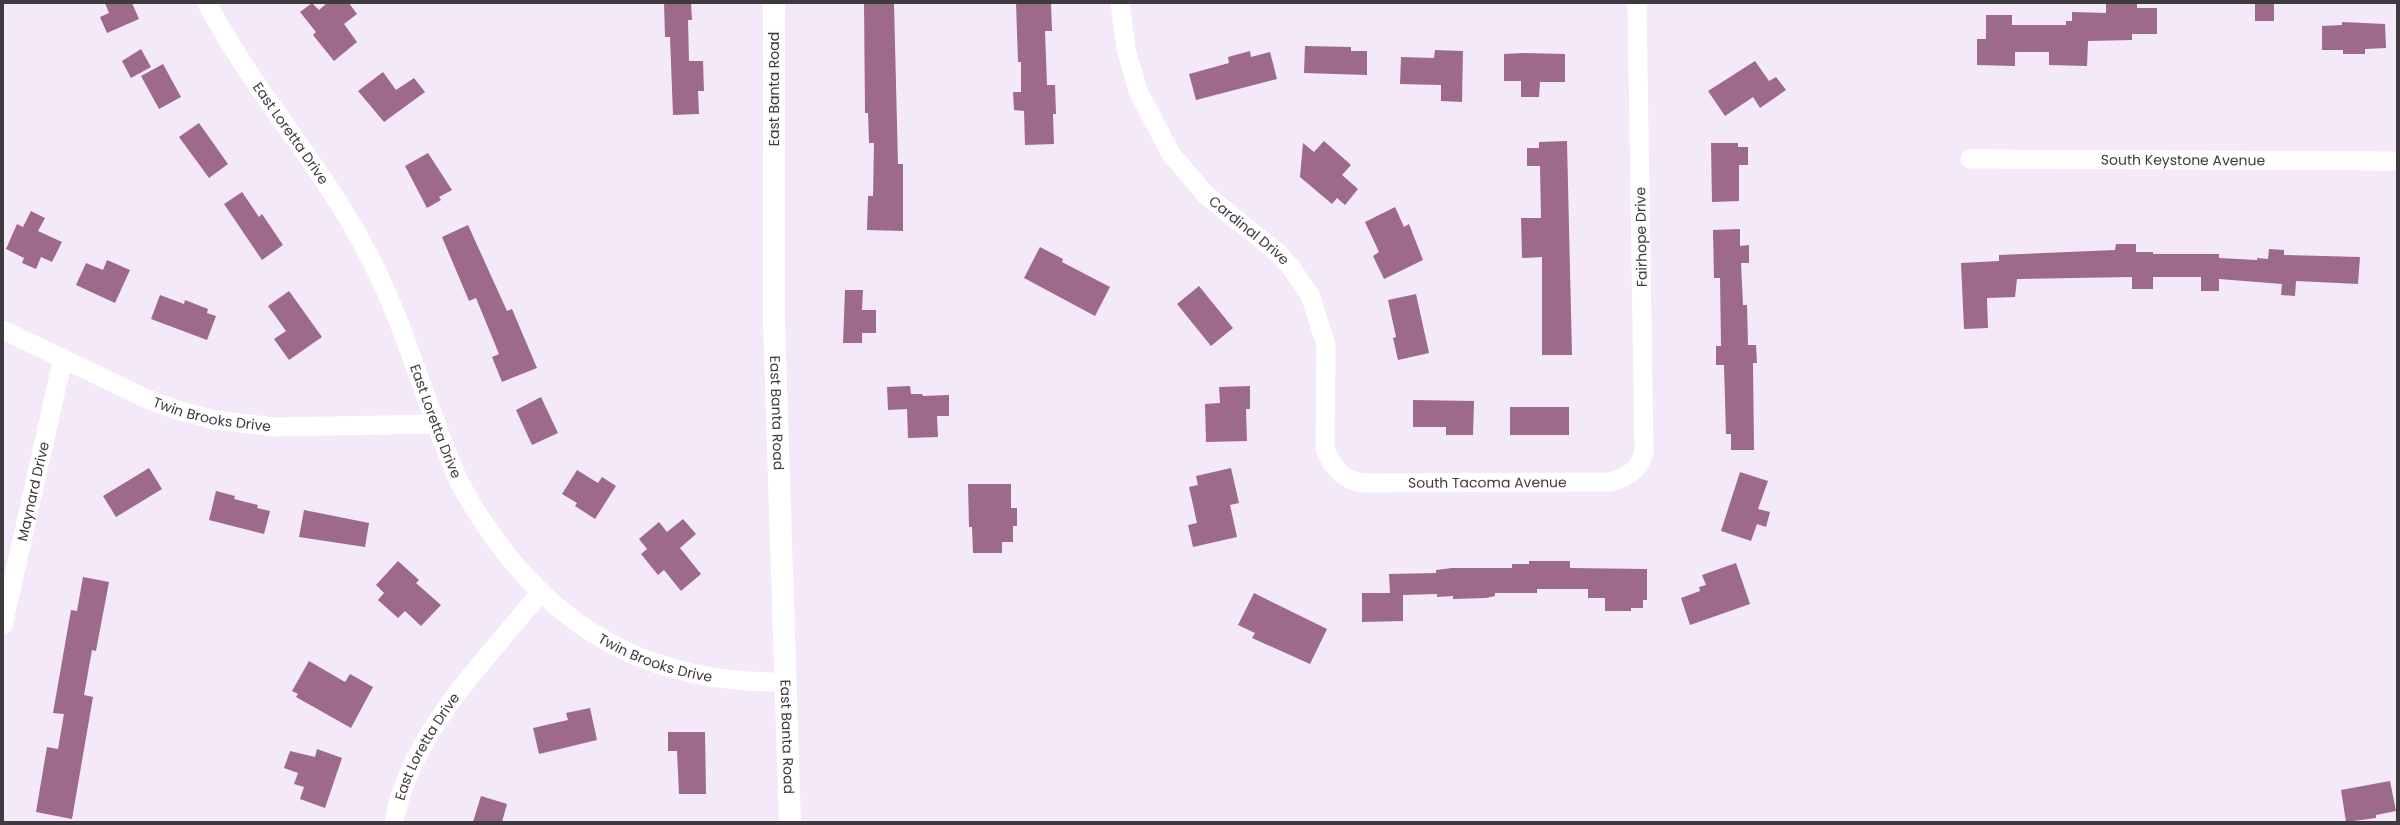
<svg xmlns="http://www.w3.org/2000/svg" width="2400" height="825" viewBox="0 0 2400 825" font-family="Poppins,sans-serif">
  <rect width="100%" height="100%" fill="#f4e9f9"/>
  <g fill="#9e6a89">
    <path d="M 105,3 L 132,3 L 139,19 L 107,33 L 100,17 L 109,13 Z"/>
    <path d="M 312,3 L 319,10 L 327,3 L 349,3 L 357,14 L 344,24 L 357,42 L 334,61 L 313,35 L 316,32 L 300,12 Z"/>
    <path d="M 664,3 L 691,3 L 692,20 L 688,20 L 689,61 L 703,61 L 704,91 L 698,91 L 699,114 L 673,115 L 670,37 L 665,37 Z"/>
    <path d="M 1016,3 L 1051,3 L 1052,31 L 1045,31 L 1047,85 L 1055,85 L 1056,114 L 1053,114 L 1054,144 L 1025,145 L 1024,111 L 1014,110 L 1013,92 L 1021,92 L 1021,62 L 1018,62 Z"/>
    <path d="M 2106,3 L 2137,3 L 2137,8 L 2157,8 L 2157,34 L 2132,34 L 2132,40 L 2088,41 L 2087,66 L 2049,65 L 2049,52 L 2015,52 L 2015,66 L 1977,65 L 1977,39 L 1986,39 L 1986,15 L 2012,15 L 2012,25 L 2066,25 L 2066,21 L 2072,21 L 2072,12 L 2106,13 Z"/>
    <rect x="2255" y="3" width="19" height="18"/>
    <path d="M 864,4 L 894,4 L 898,164 L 903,164 L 903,231 L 867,230 L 868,196 L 873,196 L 874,143 L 869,143 L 868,113 L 865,113 Z"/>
    <path d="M 2342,22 L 2385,24 L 2386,48 L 2365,49 L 2365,54 L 2343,54 L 2343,50 L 2322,50 L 2322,26 L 2342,25 Z"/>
    <path d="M 1305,46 L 1351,47 L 1351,51 L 1367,51 L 1367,75 L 1304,73 Z"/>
    <path d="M 141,49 L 151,67 L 131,78 L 122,61 Z"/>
    <path d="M 1435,50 L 1463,51 L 1462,102 L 1441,101 L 1441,85 L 1400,84 L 1401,57 L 1434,58 Z"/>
    <path d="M 1250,51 L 1251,57 L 1270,52 L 1277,79 L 1196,100 L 1189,74 L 1229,63 L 1228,57 Z"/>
    <path d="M 1524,53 L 1565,54 L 1565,82 L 1540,82 L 1539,97 L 1521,97 L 1521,81 L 1504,81 L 1504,54 Z"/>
    <path d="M 1755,61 L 1769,81 L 1776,77 L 1786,90 L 1760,108 L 1753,97 L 1725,116 L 1708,91 Z"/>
    <path d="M 163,64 L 181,97 L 159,109 L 141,76 Z"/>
    <path d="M 383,72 L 396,90 L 414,78 L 425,92 L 384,122 L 358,91 Z"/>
    <path d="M 199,123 L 228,164 L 209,178 L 179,137 Z"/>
    <path d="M 1324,141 L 1351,165 L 1342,175 L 1358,189 L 1345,205 L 1337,198 L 1332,204 L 1300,177 L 1303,143 L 1314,152 Z"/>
    <path d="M 1567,141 L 1572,355 L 1542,355 L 1542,257 L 1522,258 L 1521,218 L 1541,218 L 1540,166 L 1527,166 L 1527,148 L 1539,148 L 1539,142 Z"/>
    <path d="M 1711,143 L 1738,143 L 1738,147 L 1748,147 L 1748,165 L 1739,165 L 1739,201 L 1712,202 Z"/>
    <path d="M 428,153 L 452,190 L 439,197 L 441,200 L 427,208 L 405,166 Z"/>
    <path d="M 242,192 L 259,217 L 262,214 L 283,245 L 262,260 L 224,204 Z"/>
    <path d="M 1395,207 L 1404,227 L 1409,224 L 1423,260 L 1384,279 L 1373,256 L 1379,252 L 1365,222 Z"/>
    <path d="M 31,211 L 45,218 L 38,231 L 62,242 L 52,262 L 41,257 L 36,269 L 22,263 L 24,258 L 6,249 L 17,224 L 23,227 Z"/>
    <path d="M 468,225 L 507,311 L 512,309 L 537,368 L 502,382 L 492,357 L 499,354 L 476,298 L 469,301 L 442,237 Z"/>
    <path d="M 1740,229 L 1740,246 L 1749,245 L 1749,263 L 1741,263 L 1743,305 L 1747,305 L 1748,345 L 1756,345 L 1757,363 L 1753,363 L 1754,450 L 1731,450 L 1731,434 L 1726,434 L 1724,365 L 1716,365 L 1716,346 L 1721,346 L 1720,278 L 1714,278 L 1713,230 Z"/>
    <path d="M 2116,244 L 2136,244 L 2136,252 L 2153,252 L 2153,254 L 2219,254 L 2219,258 L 2257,260 L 2257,258 L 2268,259 L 2269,249 L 2284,250 L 2284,255 L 2360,257 L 2358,284 L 2296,281 L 2295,296 L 2281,295 L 2282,284 L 2219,279 L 2219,291 L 2201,291 L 2201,277 L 2153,277 L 2153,289 L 2132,289 L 2132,277 L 2017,279 L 2015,297 L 1987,298 L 1988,328 L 1964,329 L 1961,263 L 1999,261 L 1999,255 L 2115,250 Z"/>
    <path d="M 1040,247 L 1063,259 L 1062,262 L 1110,287 L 1095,316 L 1024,278 Z"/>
    <path d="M 107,260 L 130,270 L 115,303 L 76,285 L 86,263 L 103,270 Z"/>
    <path d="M 1199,286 L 1233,328 L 1211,346 L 1177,304 Z"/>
    <path d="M 845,290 L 863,290 L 862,310 L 876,310 L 876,333 L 862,333 L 862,343 L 843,343 Z"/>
    <path d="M 289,291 L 322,337 L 289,360 L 274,339 L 286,331 L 268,306 Z"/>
    <path d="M 1416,294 L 1429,353 L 1398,360 L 1393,338 L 1396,337 L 1388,300 Z"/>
    <path d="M 160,295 L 184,304 L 185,300 L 208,309 L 207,313 L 216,316 L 207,340 L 151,319 Z"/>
    <path d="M 910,386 L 911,394 L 922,394 L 923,396 L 949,395 L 949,416 L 937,416 L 938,437 L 908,438 L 907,409 L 888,410 L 887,387 Z"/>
    <path d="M 1250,386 L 1250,409 L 1246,409 L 1247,441 L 1206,442 L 1205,404 L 1220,403 L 1219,387 Z"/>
    <path d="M 541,397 L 558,433 L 532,445 L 516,410 Z"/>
    <path d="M 1413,400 L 1474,401 L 1473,435 L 1446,435 L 1446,427 L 1413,427 Z"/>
    <rect x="1510" y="407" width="59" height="28"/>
    <path d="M 149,468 L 162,489 L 116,517 L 103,496 Z"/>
    <path d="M 1231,468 L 1239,503 L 1230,505 L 1237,537 L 1193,547 L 1188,525 L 1197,523 L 1189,487 L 1198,485 L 1196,476 Z"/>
    <path d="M 577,470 L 598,483 L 602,477 L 616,486 L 595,519 L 575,506 L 577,503 L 562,494 Z"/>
    <path d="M 1740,472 L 1768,481 L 1758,509 L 1770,512 L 1766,527 L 1757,524 L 1751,541 L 1721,531 Z"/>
    <path d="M 968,484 L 1011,484 L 1011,508 L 1017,508 L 1017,526 L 1013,526 L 1013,542 L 1002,542 L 1002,553 L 973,553 L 972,527 L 969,527 Z"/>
    <path d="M 216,491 L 235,496 L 234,499 L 258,505 L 257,508 L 270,511 L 264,534 L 209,520 Z"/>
    <path d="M 304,510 L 369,523 L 365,547 L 299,537 Z"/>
    <path d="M 683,519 L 696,534 L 680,548 L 701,574 L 681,591 L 664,570 L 658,575 L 641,554 L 647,549 L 639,539 L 659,522 L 667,532 Z"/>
    <path d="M 398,561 L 419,580 L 416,583 L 441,605 L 421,626 L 405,611 L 398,618 L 378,600 L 384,593 L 376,585 Z"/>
    <path d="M 1529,561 L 1570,561 L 1570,568 L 1647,569 L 1647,600 L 1643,600 L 1643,608 L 1631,608 L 1631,611 L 1605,611 L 1605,598 L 1588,598 L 1588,589 L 1537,589 L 1537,593 L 1495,593 L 1495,596 L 1486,598 L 1453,599 L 1453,596 L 1437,597 L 1437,594 L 1403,595 L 1403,621 L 1362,622 L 1362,593 L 1390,593 L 1389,574 L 1436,573 L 1436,570 L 1452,568 L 1512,568 L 1512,564 L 1529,564 Z"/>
    <path d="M 1736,563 L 1750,604 L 1690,625 L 1681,598 L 1700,591 L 1699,587 L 1706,585 L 1702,575 Z"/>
    <path d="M 83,577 L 109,582 L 96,651 L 92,650 L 84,695 L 93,697 L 72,819 L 36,812 L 47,747 L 58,749 L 64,714 L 53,713 L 71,610 L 77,611 Z"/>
    <path d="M 1254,593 L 1327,629 L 1310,664 L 1252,638 L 1255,633 L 1238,625 Z"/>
    <path d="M 309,661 L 345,682 L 350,674 L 373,687 L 351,728 L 296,697 L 298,694 L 292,691 Z"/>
    <path d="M 590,708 L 597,740 L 539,754 L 533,728 L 568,720 L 566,713 Z"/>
    <path d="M 668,732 L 705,732 L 706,794 L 679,794 L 677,751 L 668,751 Z"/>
    <path d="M 317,749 L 342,758 L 325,808 L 300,799 L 304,787 L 294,784 L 298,773 L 284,768 L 290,751 L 315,757 Z"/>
    <path d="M 2390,781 L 2396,811 L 2376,815 L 2376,818 L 2346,822 L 2341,790 Z"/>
    <path d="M 481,796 L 507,804 L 502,822 L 473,822 Z"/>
  </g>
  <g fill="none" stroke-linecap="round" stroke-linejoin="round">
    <g stroke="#fff" stroke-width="19">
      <path id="s1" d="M 207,3 C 253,91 321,164 367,252 C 403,319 422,394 452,465 C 462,491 479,516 495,539 C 568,640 663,684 786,682"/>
      <path id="s2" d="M 1120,3 L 1126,49 L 1138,91 L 1171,154 L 1206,195 L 1278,253 L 1290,266 L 1310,295 L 1326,345 L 1325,448 C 1332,467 1343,481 1364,483 L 1610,482 C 1627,478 1640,469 1644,452 L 1637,3"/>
      <path id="s3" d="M 1970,159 L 2397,161"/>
      <path id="s4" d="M 3,330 L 147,399 L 180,411 L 215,420 L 276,427 L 437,424"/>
      <path id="s5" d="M 3,625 L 63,358"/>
      <path id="s6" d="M 394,822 C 409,734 487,659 541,592"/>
    </g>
    <path stroke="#fff" stroke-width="22" id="s7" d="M 774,3 L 774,323 L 790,822"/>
  </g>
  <g text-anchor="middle" stroke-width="4" stroke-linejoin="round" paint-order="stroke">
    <g font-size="14" fill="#3f3a40" stroke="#fcfafd">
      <text transform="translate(774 89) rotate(-90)" y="5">East Banta Road</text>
      <text dy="5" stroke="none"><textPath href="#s1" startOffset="155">East Loretta Drive</textPath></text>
      <text dy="5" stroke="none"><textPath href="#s3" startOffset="213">South Keystone Avenue</textPath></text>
      <text dy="5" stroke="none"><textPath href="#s2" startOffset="271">Cardinal Drive</textPath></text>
      <text transform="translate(1641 237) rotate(-91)" y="5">Fairhope Drive</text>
      <text dy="5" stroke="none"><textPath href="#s4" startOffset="227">Twin Brooks Drive</textPath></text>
      <text dy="5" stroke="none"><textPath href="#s7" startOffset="410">East Banta Road</textPath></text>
      <text dy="5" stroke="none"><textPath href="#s1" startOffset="479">East Loretta Drive</textPath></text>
      <text dy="5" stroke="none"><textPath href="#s2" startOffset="695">South Tacoma Avenue</textPath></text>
      <text dy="5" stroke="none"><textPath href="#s5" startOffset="137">Maynard Drive</textPath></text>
      <text dy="5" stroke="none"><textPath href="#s1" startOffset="816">Twin Brooks Drive</textPath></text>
      <text dy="5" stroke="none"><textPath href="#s7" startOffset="734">East Banta Road</textPath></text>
      <text dy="5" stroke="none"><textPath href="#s6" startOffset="83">East Loretta Drive</textPath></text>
    </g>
  </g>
  <rect width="2400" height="825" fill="none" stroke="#3f3a40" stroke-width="8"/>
</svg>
